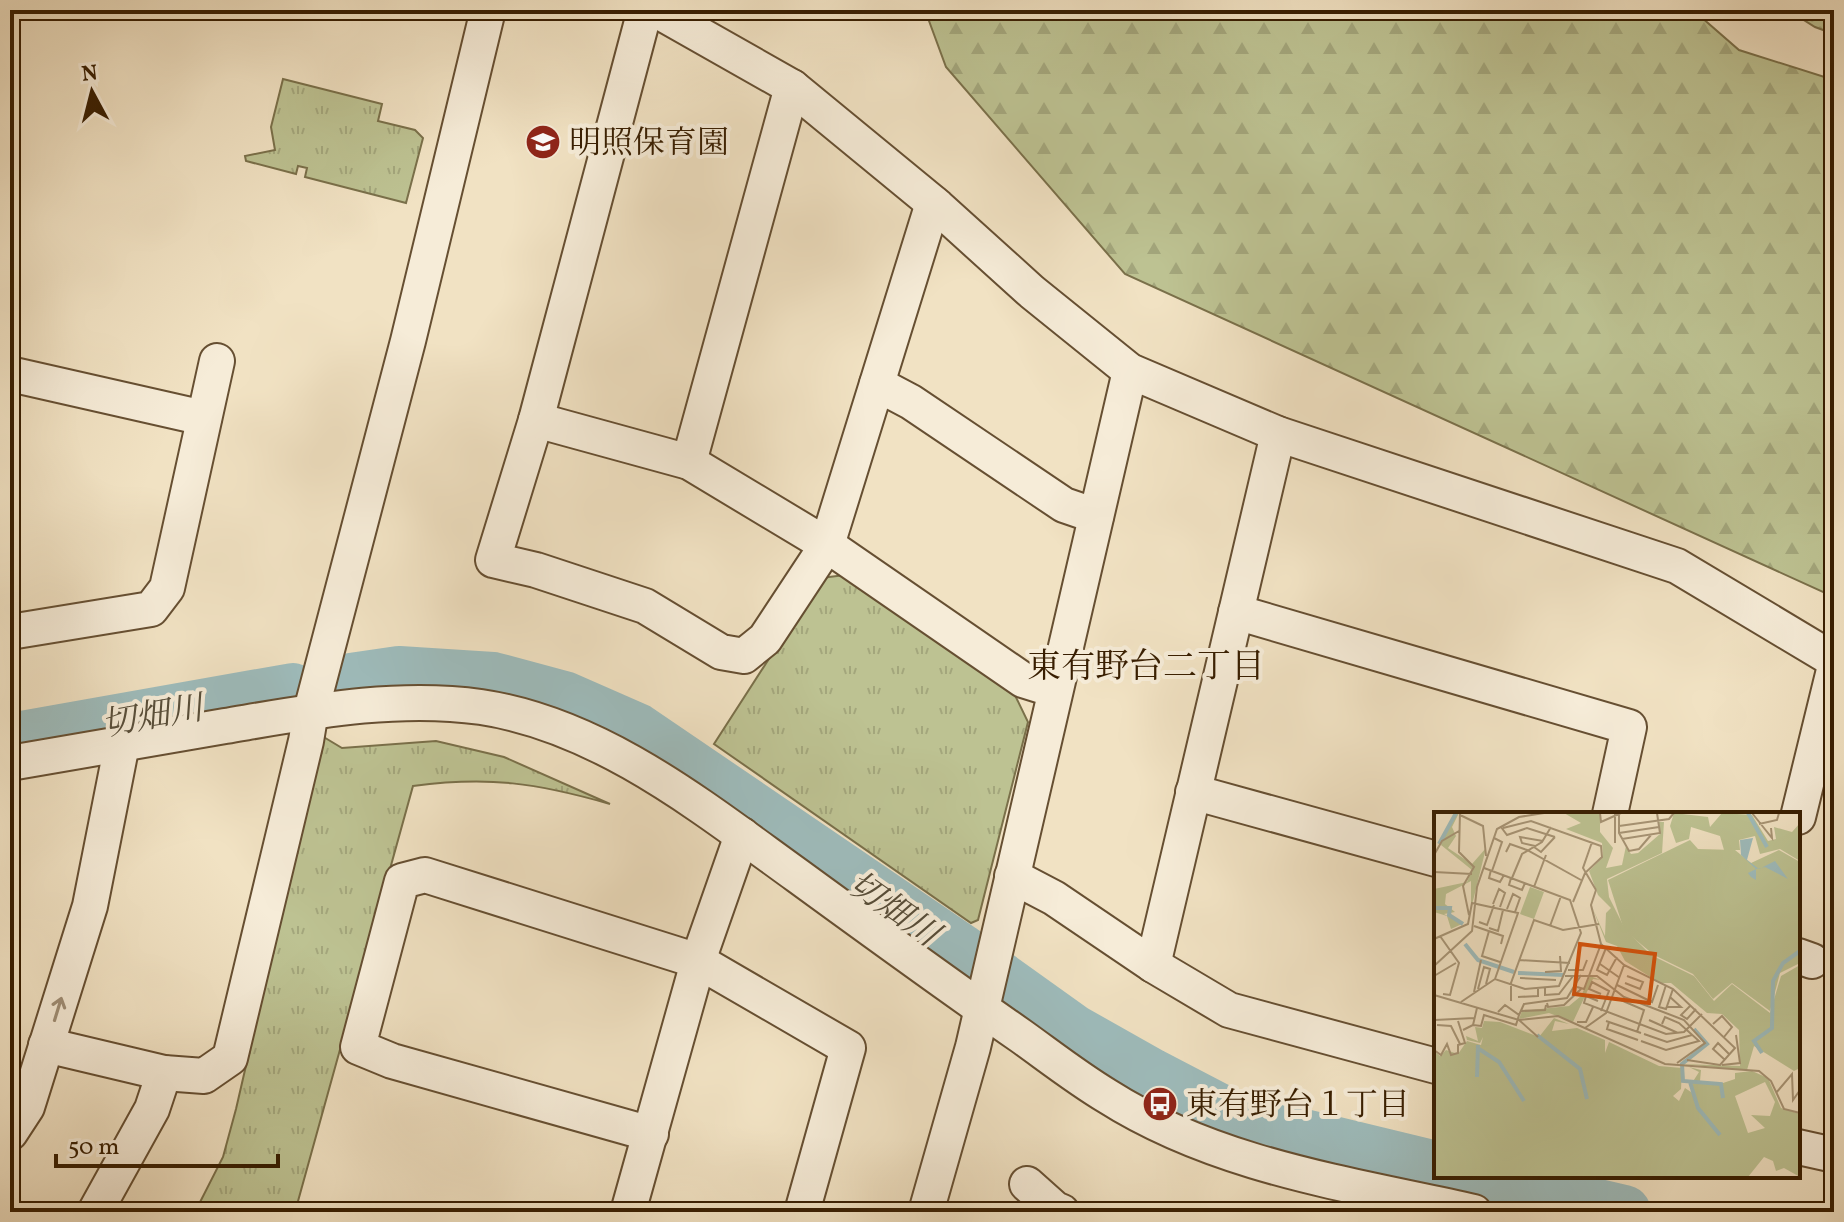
<svg xmlns="http://www.w3.org/2000/svg" width="1844" height="1222" viewBox="0 0 1844 1222" font-family="Vollkorn,'Noto Serif JP',serif">
  <defs>
    <pattern id="grass-dots" width="8" height="8" patternUnits="userSpaceOnUse" patternTransform="scale(2)"><rect width="8" height="8" fill="#bdc292"/><path d="M2 2h.1M6 6h.1" fill="none" stroke="#a3a67c" stroke-width="1.8" stroke-linecap="round"/></pattern>
    <pattern id="forest-firs" width="22" height="20" patternUnits="userSpaceOnUse" patternTransform="scale(2)"><rect width="22" height="20" fill="#bdc292"/><path d="M5 1l3.5 6h-7zM16 11l3.5 6h-7z" fill="#a3a67c"/></pattern>
    <pattern id="park-tufts" width="24" height="20" patternUnits="userSpaceOnUse" patternTransform="scale(2)"><rect width="24" height="20" fill="#bdc292"/><path d="M3 7l-1-3M5 7V3M7 7l1-3M15 17l-1-3M17 17v-4M19 17l1-3" fill="none" stroke="#a3a67c"/></pattern>
  </defs>
  <rect width="100%" height="100%" fill="#f1e2c3"/>
  <filter id="stains"><feTurbulence type="fractalNoise" baseFrequency=".0025" numOctaves="4"/><feColorMatrix values="0 0 0 0 .2 0 0 0 0 .09 0 0 0 0 .02 0 0 0 .5 -.17"/></filter>
  <radialGradient id="worn" r=".72"><stop offset=".6" stop-color="#630" stop-opacity="0"/><stop offset="1" stop-color="#630" stop-opacity=".3"/></radialGradient>
  <path fill="url(#grass-dots)" stroke="#7a704a" stroke-width="2" d="M 1788,10 L 1834,10 L 1834,34 L 1815,27 Z"/>
  <path fill="url(#forest-firs)" stroke="#7a704a" stroke-width="2" d="M 925,10 L 1693,10 L 1739,50 L 1834,80 L 1834,597 L 1125,274 L 946,67 Z"/>
  <g fill="url(#park-tufts)" stroke="#7a704a" stroke-width="2">
    <path d="M 283,79 L 382,104 L 378,121 L 415,130 L 423,138 L 406,203 L 305,177 L 307,168 L 298,166 L 296,174 L 246,161 L 245,156 L 275,150 L 271,127 Z"/>
    <path d="M 845,575 L 1011,687 L 1028,722 L 978,920 L 971,923 L 714,744 L 821,578 Z"/>
    <path d="M 322,736 L 342,748 L 436,741 L 504,757 L 610,804 C 537,783 489,776 413,786 L 295,1212 L 195,1212 L 223,1157 L 236,1109 Z"/>
  </g>
  <g fill="none" stroke-linecap="round" stroke-linejoin="round">
    <g stroke="#9ebcbc" stroke-width="54">
      <path d="M 351,680 L 399,673 L 493,679 L 564,698 L 637,730 L 960,950 L 1073,1031 L 1151,1075 L 1222,1112 L 1275,1129 L 1436,1168"/>
      <path d="M 10,740 L 293,690"/>
      <path d="M 1470,1176 L 1624,1212"/>
    </g>
    <defs>
      <g id="minor">
        <path d="M 645,10 L 536,420 L 493,560 L 536,570 L 645,606 L 721,652 L 744,656 L 765,639 L 827,545 L 933,203"/>
        <path d="M 656,10 L 792,87 L 938,207 L 1032,292 L 1130,371 L 1278,434 L 1677,566 L 1834,660"/>
        <path d="M 10,374 L 204,418"/>
        <path d="M 877,384 L 911,402 L 1064,505 L 1096,516"/>
        <path d="M 536,420 L 689,462 L 827,545 L 1023,680 L 1055,690"/>
        <path d="M 689,462 L 792,87"/>
        <path d="M 1236,612 L 1629,727 L 1610,814"/>
        <path d="M 10,632 L 151,609 L 167,588 L 217,361"/>
        <path d="M 10,763 C 82,751 153,738 225,726 C 309,712 395,695 481,707 C 601,725 702,807 798,876 C 872,930 946,984 1021,1036 C 1049,1056 1077,1078 1107,1096 C 1217,1166 1349,1184 1474,1212"/>
        <path d="M 1193,792 L 1436,859"/>
        <path d="M 1798,817 L 1834,670"/>
        <path d="M 1012,876 L 1054,898 L 1153,965 L 1229,1010 L 1436,1066"/>
        <path d="M 1798,956 L 1812,961"/>
        <path d="M 1153,965 L 1278,434"/>
        <path d="M 46,1045 L 164,1073 L 204,1076 L 230,1058 L 306,741 L 311,711 L 408,341 L 488,10"/>
        <path d="M 10,1133 L 27,1107 L 90,906 L 122,744"/>
        <path d="M 651,1134 L 392,1061 L 358,1047 L 402,881 L 425,875 L 698,961 L 848,1048 L 802,1212"/>
        <path d="M 1798,1147 L 1834,1155"/>
        <path d="M 1027,1184 L 1055,1209 L 1062,1212"/>
        <path d="M 95,1212 L 152,1109 L 164,1073"/>
        <path d="M 628,1212 L 700,955 L 742,835"/>
        <path d="M 926,1212 L 973,1047 L 1130,371"/>
      </g>
    </defs>
    <use href="#minor" stroke="#664f32" stroke-width="38"/>
    <use href="#minor" stroke="#f6ecd8" stroke-width="34"/>
  </g>
  <defs><path id="oneway-shaft" d="M-6 0H5M1.5-3L5.5 0L1.5 3" fill="none" stroke-width="1.6" stroke-linecap="round" stroke-linejoin="round" transform="scale(2)"/></defs>
  <use stroke="#a08f77" href="#oneway-shaft" transform="translate(58 1009) rotate(-73)"/>
  <defs>
    <symbol id="school-disc" viewBox="-11 -11 22 22"><circle r="9.5" fill="#8f2418" stroke="#f6ecd8"/><path d="M0-5L7-2L0 1L-7-2ZM-4 1L0 2.5L4 1V4Q0 6-4 4Z" fill="#fff"/></symbol>
    <symbol id="bus-disc" viewBox="-11 -11 22 22"><circle r="9.5" fill="#8f2418" stroke="#f6ecd8"/><path d="M-5-6H5V4H4V6H2V4H-2V6H-4V4H-5ZM-3.5-4V0h7V-4ZM-3.5 1.2v1.5H-2V1.2ZM2 1.2v1.5H3.5V1.2Z" fill="#fff"/></symbol>
  </defs>
  <g fill-rule="evenodd">
    <use href="#school-disc" x="523" y="122" width="40" height="40"/>
    <use href="#bus-disc" x="1140" y="1084" width="40" height="40"/>
  </g>
  <g text-anchor="middle" stroke-width="8" stroke-linejoin="round" paint-order="stroke">
    <g font-size="32" fill="#381e01" stroke="#f6ecd8" text-anchor="start">
      <text x="569" y="153">明照保育園</text>
      <text x="1186" y="1115">東有野台１丁目</text>
    </g>
    <g font-size="34" fill="#381e01" stroke="#f6ecd8">
      <text x="1146" y="677">東有野台二丁目</text>
    </g>
    <g font-size="34" font-style="italic" fill="#574d39" stroke="#f6ecd8">
      <text transform="translate(152 715) rotate(-10)" y="12">切畑川</text>
      <text transform="translate(894 908) rotate(35)" y="12">切畑川</text>
    </g>
  </g>
  <g transform="translate(1434 812)">
    <rect width="366" height="366" fill="#f1e2c3"/>
    <path d="M 256,28 L 264,37 L 301,38 L 317,51 L 345,38 L 366,50 L 366,151 L 346,161 L 336,199 L 298,171 L 279,187 L 259,162 L 220,143 L 190,118 L 174,68 Z" fill="#bdc292"/>
    <path d="M 20,1 L 25,1 L 18,15 L 22,24 L 14,36 L 38,52 L 52,36 L 37,97 L 37,69 L 12,82 L 11,92 L 21,100 L 10,102 L 28,112 L 17,117 L 13,104 L 0,100 L 0,77 L 33,70 L 38,58 L 7,33 ZM 130,1 L 166,1 L 166,20 L 179,36 L 172,56 L 188,53 L 192,34 L 197,42 L 204,41 L 226,22 L 225,10 L 230,10 L 228,41 L 173,67 L 175,85 L 191,117 L 217,143 L 260,164 L 280,189 L 298,172 L 336,201 L 347,164 L 366,153 L 366,256 L 360,259 L 320,234 L 313,258 L 248,252 L 306,254 L 305,218 L 288,202 L 273,201 L 237,171 L 226,171 L 191,149 L 183,134 L 172,130 L 158,95 L 171,124 L 172,101 L 177,96 L 164,83 L 155,59 L 169,45 L 168,31 L 132,17 L 147,11 ZM 240,1 L 274,5 L 276,15 L 288,1 L 318,3 L 334,29 L 342,27 L 340,15 L 358,20 L 366,11 L 366,49 L 346,37 L 326,42 L 321,24 L 305,28 L 306,38 L 290,38 L 286,24 L 257,15 L 255,27 L 242,31 L 236,14 ZM 120,206 L 135,212 L 121,209 L 118,219 L 143,216 L 171,228 L 171,241 L 175,230 L 225,254 L 248,256 L 247,277 L 239,284 L 245,289 L 251,276 L 260,282 L 258,271 L 265,260 L 255,255 L 267,258 L 266,269 L 286,272 L 301,267 L 301,261 L 318,259 L 334,266 L 347,296 L 366,302 L 366,365 L 350,356 L 342,359 L 339,349 L 330,345 L 314,365 L 0,365 L 0,239 L 6,244 L 12,238 L 24,242 L 33,229 L 47,233 L 49,225 L 46,231 L 33,228 L 32,224 L 44,229 L 41,215 L 48,216 L 50,209 L 66,210 L 105,225 ZM 331,270 L 341,290 L 336,304 L 317,303 L 331,316 L 314,321 L 301,284 Z" fill="#bdc292" fill-rule="evenodd"/>
    <path d="M 96,75 L 110,80 L 100,107 L 86,102 ZM 156,164 L 167,168 L 159,167 L 139,210 L 115,201 L 85,207 L 88,199 L 135,194 L 147,184 Z" fill="#bdc292"/>
    <path d="M 319,26 L 313,48 L 325,57 L 341,49 L 354,67 L 331,55 L 322,57 L 322,68 L 317,65 L 314,61 L 322,57 L 307,43 L 306,28 Z" fill="#9ebcbc"/>
    <path fill="none" stroke="#9ebcbc" stroke-width="4" d="M 314,1 L 333,35M 5,32 L 22,1M 0,96 L 16,96 L 15,103 L 29,112M 31,132 L 44,148 L 80,160M 84,161 L 130,163M 260,217 L 273,232 L 248,252 L 249,269 L 287,272 L 289,286M 103,223 L 146,257 L 153,287M 45,237 L 65,250 L 90,289M 328,241 L 320,229 L 338,216 L 339,169 L 349,151 L 366,139M 43,265 L 44,233M 256,270 L 264,296 L 286,323"/>
    <path fill="none" stroke="#a79475" stroke-width="2" d="M 26,1 L 25,40 L 40,55 L 29,74 L 35,103M 166,1 L 167,10 L 187,1M 185,1 L 185,21 L 195,39 L 205,37 L 217,23M 318,1 L 338,26 L 337,16M 181,2 L 181,31M 26,3 L 49,14 L 52,44M 325,12 L 343,8 L 345,1M 185,14 L 235,7 L 240,1M 67,15 L 73,23 L 93,16 L 121,25M 69,16 L 97,9 L 167,34 L 168,45 L 151,61 L 139,90M 185,21 L 225,15M 188,27 L 226,21 L 223,1M 158,30 L 149,56 L 162,78M 101,34 L 88,31 L 86,25 L 109,29M 100,35 L 107,40 L 121,25M 72,40 L 76,32 L 93,38 L 147,68M 0,43 L 8,29 L 25,19M 57,58 L 55,66 L 66,70 L 70,63M 58,59 L 68,30 L 60,26M 0,60 L 38,62M 77,66 L 75,73 L 88,78 L 91,71M 78,66 L 88,42 L 108,30 L 117,15M 100,75 L 112,43M 59,92 L 65,77 L 71,81 L 66,95M 73,97 L 79,82 L 86,86 L 81,100M 45,110 L 53,113 L 60,93M 40,114 L 69,124 L 67,132M 116,114 L 127,84M 55,116 L 64,119 L 69,98M 55,119 L 48,144 L 66,150M 6,124 L 25,151 L 16,183 L 9,182M 0,127 L 34,112 L 38,91 L 84,101 L 61,167M 167,132 L 190,153 L 239,177 L 301,236 L 286,253 L 253,248M 172,136 L 163,158 L 173,163 L 183,145M 85,148 L 136,151M 166,152 L 186,166M 0,154 L 38,119 L 43,75 L 63,17 L 85,5 L 110,1M 134,158 L 149,158 L 153,148M 111,160 L 127,159 L 126,144M 0,164 L 22,151M 131,164 L 163,164 L 190,185 L 250,208 L 271,231 L 243,251M 86,166 L 122,168M 191,171 L 206,177 L 209,170 L 193,164M 183,173 L 218,190 L 224,173M 232,173 L 225,195 L 232,197 L 239,177M 143,175 L 150,177 L 167,132 L 157,93 L 162,78M 111,176 L 111,183 L 125,182 L 139,164M 44,177 L 50,155 L 56,157 L 52,172M 40,180 L 47,148M 167,182 L 155,177 L 158,170 L 175,179 L 167,199M 0,183 L 85,208 L 124,204 L 231,252 L 325,259 L 337,269 L 350,297 L 366,301M 84,185 L 104,184 L 104,176M 182,186 L 210,198 L 203,220M 77,189 L 77,171 L 100,108 L 129,118 L 165,112M 164,189 L 152,184 L 150,191 L 232,222 L 250,220 L 268,202M 27,190 L 61,167 L 91,177 L 125,174 L 147,121 L 136,88 L 50,56M 113,191 L 114,195 L 130,193 L 147,177M 257,193 L 247,203 L 253,207 L 262,197M 233,195 L 247,195 L 236,185M 87,199 L 111,198 L 112,193M 85,203 L 90,192 L 133,186 L 147,163M 1,208 L 40,206M 85,208 L 104,225M 215,208 L 244,221M 172,209 L 207,221M 143,210 L 152,210 L 159,195M 175,210 L 173,217 L 204,228M 279,212 L 288,204 L 298,215 L 290,225M 3,213 L 17,214 L 26,232M 39,213 L 47,214 L 50,203 L 82,213 L 85,203 L 71,193 L 64,200M 151,216 L 172,201 L 190,153M 29,218 L 39,213 L 43,196M 210,222 L 233,230 L 258,223M 207,229 L 232,238 L 265,229 L 245,211 L 231,205 L 228,212M 0,238 L 7,243 L 13,232 L 17,243 L 24,241 L 24,233 L 31,231 L 24,209M 291,248 L 279,237 L 284,231 L 296,243M 288,253 L 306,251 L 302,223M 342,281 L 358,262 L 359,288 L 366,278"/>
    <path fill="#d6530b" fill-opacity="0.15" stroke="#d6530b" stroke-width="4" d="M 146,132 L 221,142 L 215,191 L 140,182 Z"/>
    <rect width="366" height="366" fill="none" stroke="#381e01" stroke-width="4"/>
  </g>
  <rect width="1844" height="1222" fill="none" stroke="#f1e2c3" stroke-width="40"/>
  <rect x="12" y="12" width="1820" height="1198" fill="none" stroke="#381e01" stroke-width="4"/>
  <rect x="20" y="20" width="1804" height="1182" fill="none" stroke="#381e01" stroke-width="2"/>
  <g transform="translate(92 92) rotate(353)" stroke="#f6ecd8" stroke-width="6" paint-order="stroke">
  <path d="M0-6L14 30L0 20L-14 30Z" fill="#381e01"/>
  <text y="-12" font-size="22" font-weight="bold" text-anchor="middle" fill="#381e01">N</text>
  </g>
  <path d="M56 1154v12h222v-12" fill="none" stroke="#381e01" stroke-width="4"/>
  <text x="68" y="1154" font-size="24" fill="#381e01" stroke="#f6ecd8" stroke-width="6" paint-order="stroke">50 m</text>
  <rect width="100%" height="100%" filter="url(#stains)"/>
  <rect width="100%" height="100%" fill="url(#worn)"/>
</svg>
